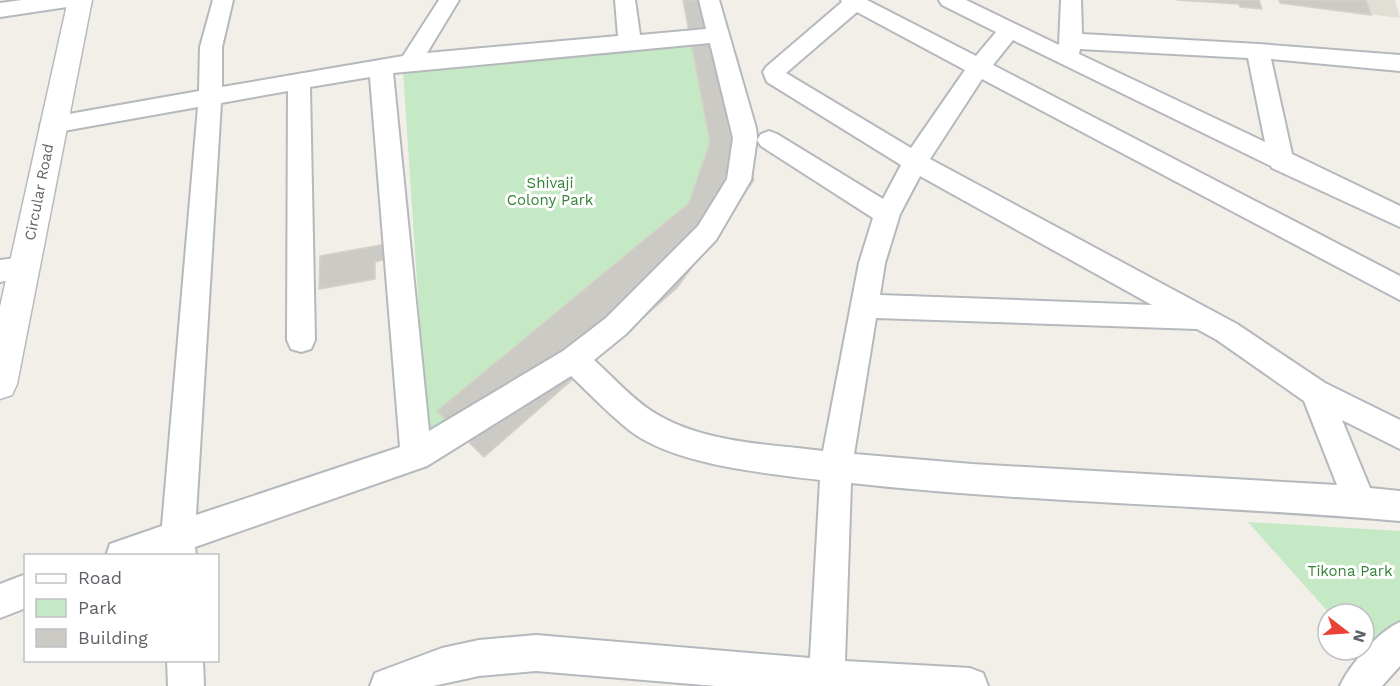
<svg xmlns="http://www.w3.org/2000/svg" width="1400" height="686" viewBox="0 0 1400 686" font-family="'Work Sans',sans-serif">
  <rect width="100%" height="100%" fill="#f1efe8"/>
  <path fill="#e1ded6" d="M 1279,0 L 1395,0 L 1400,18 L 1280,3 Z"/>
  <g fill="#c5e8c5">
    <path d="M 718,35 L 739,180 L 429,463 L 403,70 Z"/>
    <path d="M 1248,522 L 1400,531 L 1400,627 L 1369,659 L 1362,650 L 1364,650 L 1364,614 L 1330,614 Z"/>
  </g>
  <g fill="#cccac5" stroke="#d6d1c6" stroke-width="1.5">
    <path d="M 683,0 L 714,0 L 754,180 L 677,288 L 484,457 L 437,411 L 689,203 L 710,142 Z"/>
    <path d="M 1177,0 L 1259,0 L 1262,9 L 1240,7 L 1239,4 Z"/>
    <path d="M 1279,0 L 1366,0 L 1371,15 L 1280,3 Z"/>
    <path d="M 387,244 L 387,259 L 375,262 L 375,279 L 319,289 L 320,256 Z"/>
  </g>
  <g fill="none" stroke-linecap="round" stroke-linejoin="round">
    <defs>
      <g id="street">
        <path d="M 22,0 L 77,0 L 74,5 L 67,7 L 0,17 L 0,3 Z"/>
        <path d="M 213,0 L 233,0 L 222,47 L 222,87 L 403,56 L 439,0 L 459,0 L 427,53 L 618,36 L 615,0 L 635,0 L 640,35 L 706,29 L 699,0 L 719,0 L 756,128 L 757,138 L 751,180 L 716,240 L 626,334 L 594,360 C 613,377 632,399 653,412 C 702,443 767,444 823,451 L 859,263 L 873,218 L 761,146 L 757,140 L 761,134 L 769,131 L 777,134 L 883,199 L 901,165 L 767,82 L 763,72 L 766,67 L 842,2 L 841,0 L 867,0 L 976,56 L 996,32 L 942,5 L 939,0 L 966,0 L 1059,45 L 1061,0 L 1081,0 L 1082,34 L 1258,44 L 1400,55 L 1400,71 L 1271,59 L 1292,154 L 1400,206 L 1400,227 L 1272,168 L 1271,166 L 1013,40 L 993,65 L 1400,276 L 1400,300 L 982,79 L 930,159 L 1237,324 L 1325,383 L 1400,420 L 1400,449 L 1342,420 L 1370,488 L 1400,491 L 1400,521 C 1217,505 1034,503 851,483 L 845,661 L 970,668 L 983,673 L 988,686 L 716,686 L 536,671 L 479,676 L 433,686 L 370,686 L 375,673 L 442,648 L 479,640 L 536,635 L 810,658 L 820,480 C 764,473 674,465 629,430 C 609,414 590,394 571,376 L 427,466 L 195,547 L 196,556 L 106,556 L 110,544 L 162,526 L 198,107 L 52,133 L 44,131 L 40,125 L 44,119 L 52,117 L 199,91 L 200,47 ZM 857,12 L 965,70 L 911,148 L 786,73 ZM 710,43 L 733,138 L 727,179 L 698,226 L 606,318 L 563,351 L 429,431 L 393,73 ZM 1080,49 L 1248,58 L 1265,142 L 1079,54 ZM 370,77 L 400,447 L 196,515 L 221,103 L 288,91 L 287,340 L 291,349 L 301,352 L 311,349 L 315,340 L 310,87 ZM 920,176 L 1152,305 L 880,295 L 885,263 L 900,214 ZM 876,318 L 1197,329 L 1217,340 L 1304,401 L 1337,485 L 972,464 L 854,454 Z"/>
        <path d="M 24,257 L 33,260 L 37,268 L 33,276 L 0,282 L 0,260 Z"/>
        <path d="M 26,574 L 26,608 L 0,618 L 0,584 Z"/>
        <path d="M 1400,622 L 1400,666 L 1382,686 L 1340,686 C 1349,665 1379,631 1400,622 Z"/>
        <path d="M 167,660 L 203,660 L 204,686 L 168,686 Z"/>
      </g>
      <path id="secondary" d="M 68,0 L 92,0 L 17,384 L 12,395 L 0,399 L 0,307 Z"/>
    </defs>
    <use href="#street" stroke="#b5b8bc" stroke-width="4"/>
    <use href="#secondary" stroke="#b6babf" stroke-width="3"/>
    <use href="#street" fill="#fff" fill-rule="evenodd"/>
    <use href="#secondary" fill="#fff" fill-rule="evenodd"/>
  </g>
  <g text-anchor="middle" stroke-width="6" stroke-linejoin="round" paint-order="stroke">
    <g font-size="15" fill="#348238" stroke="#fff">
      <text x="550" y="188">Shivaji<tspan x="550" dy="17">Colony Park</tspan></text>
      <text x="1350" y="576">Tikona Park</text>
    </g>
    <g font-size="15" fill="#5f6368" stroke="#fff">
      <text transform="translate(39 192) rotate(-79)" y="5">Circular Road</text>
    </g>
  </g>
  <rect x="24" y="554" width="195" height="108" fill="#ffffff" stroke="#bfc1c3" stroke-width="1.5"/>
  <rect x="36" y="574" width="30" height="9" fill="#ffffff" stroke="#bfc1c3" stroke-width="1.5"/>
  <text x="78" y="584" font-size="18" fill="#5f6368">Road</text>
  <rect x="36" y="599" width="30" height="18" fill="#c5e8c5" stroke="#bfc1c3" stroke-width="1.5"/>
  <text x="78" y="614" font-size="18" fill="#5f6368">Park</text>
  <rect x="36" y="629" width="30" height="18" fill="#cccac5" stroke="#bfc1c3" stroke-width="1.5"/>
  <text x="78" y="644" font-size="18" fill="#5f6368">Building</text>
  <g transform="translate(1346 632) rotate(107)"><circle r="28" fill="#ffffff" stroke="#bfc1c3" stroke-width="1.5"/>
  <path d="M0-4.5L10 22L0 15L-10 22Z" fill="#ea4335"/>
  <text y="-9" font-size="16" font-weight="bold" text-anchor="middle" fill="#5f6368">N</text>
  </g>
</svg>
